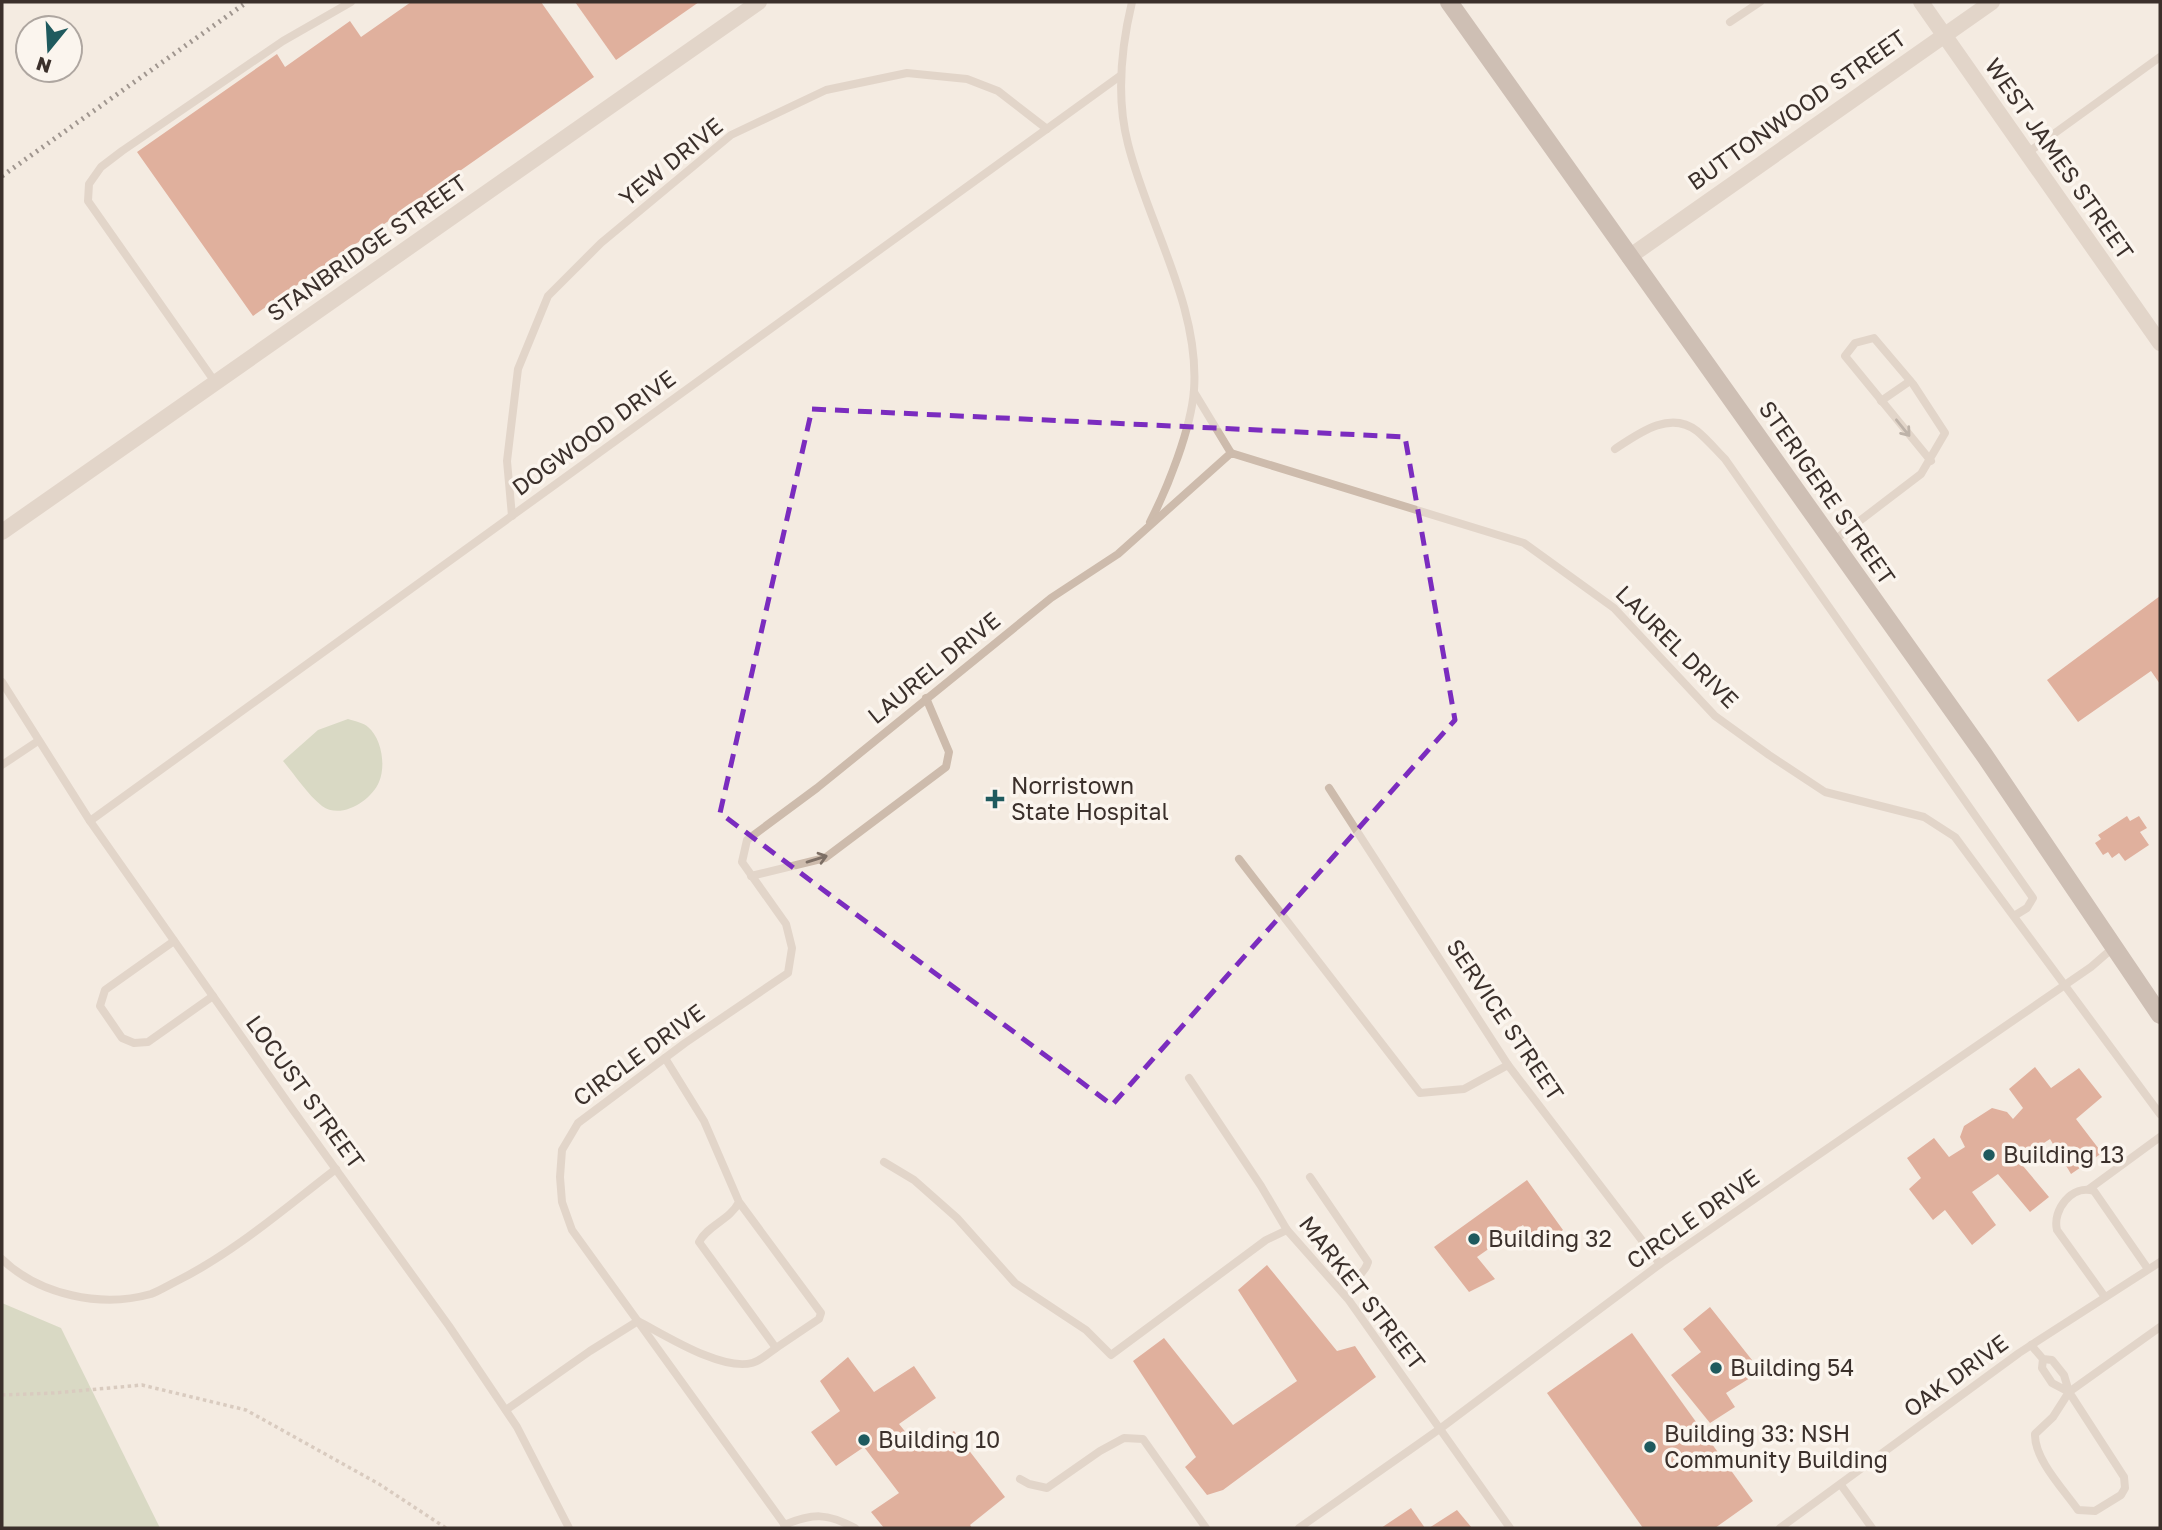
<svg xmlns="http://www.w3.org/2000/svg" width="2162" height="1530" viewBox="0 0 2162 1530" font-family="'Golos Text',sans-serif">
  <rect width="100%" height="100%" fill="#f4ebe1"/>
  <g fill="#b8c4a0">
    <path d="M 348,719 C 354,721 364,723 368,727 C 382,739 386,766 379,782 C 371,801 341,820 322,806 C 307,794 295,775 283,761 L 318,730 Z"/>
    <path d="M 2,1303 L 61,1328 L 160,1528 L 2,1528 Z"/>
  </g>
  <g fill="#c8694b">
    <path d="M 411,2 L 541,2 L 594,77 L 253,316 L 137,152 L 277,54 L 285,67 L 350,21 L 361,37 Z"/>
    <path d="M 575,2 L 699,2 L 616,60 Z"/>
    <path d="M 2160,596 L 2160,684 L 2151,671 L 2078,722 L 2047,680 Z"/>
    <path d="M 2127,816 L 2130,821 L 2139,816 L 2147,828 L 2140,832 L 2149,845 L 2125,861 L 2119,853 L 2112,858 L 2108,852 L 2103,855 L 2095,843 L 2101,839 L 2098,835 Z"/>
    <path d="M 2035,1067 L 2051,1088 L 2079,1068 L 2102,1097 L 2076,1119 L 2102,1153 L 2071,1174 L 2050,1139 L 2018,1160 L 2049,1197 L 2030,1212 L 1998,1174 L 1972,1192 L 1996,1225 L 1972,1245 L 1945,1210 L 1933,1220 L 1909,1189 L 1921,1178 L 1907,1158 L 1934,1138 L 1949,1157 L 1965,1147 L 1960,1137 L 1964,1126 L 1992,1108 L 2007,1112 L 2013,1119 L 2023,1108 L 2009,1089 Z"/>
    <path d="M 1527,1180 L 1563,1230 L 1539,1247 L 1523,1225 L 1477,1257 L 1495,1279 L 1469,1292 L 1434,1247 Z"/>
    <path d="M 1267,1265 L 1337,1351 L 1355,1346 L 1376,1377 L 1223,1490 L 1207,1495 L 1185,1467 L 1196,1457 L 1133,1361 L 1164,1338 L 1233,1425 L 1297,1381 L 1238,1290 Z"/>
    <path d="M 1710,1307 L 1752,1360 L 1750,1378 L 1726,1393 L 1735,1407 L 1710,1423 L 1671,1375 L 1701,1352 L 1683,1329 Z"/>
    <path d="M 1632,1333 L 1753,1501 L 1715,1528 L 1643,1528 L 1547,1393 Z"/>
    <path d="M 848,1357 L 874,1392 L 914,1366 L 936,1398 L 899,1424 L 921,1451 L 954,1431 L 1005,1497 L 970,1525 L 972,1528 L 884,1528 L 871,1512 L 899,1493 L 864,1447 L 836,1466 L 811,1432 L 840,1411 L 820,1381 Z"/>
    <path d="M 1411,1508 L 1425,1528 L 1381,1528 Z"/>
    <path d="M 1457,1510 L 1472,1528 L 1429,1528 Z"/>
  </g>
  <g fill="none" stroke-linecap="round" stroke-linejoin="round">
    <path stroke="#b9a596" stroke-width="3.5" stroke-dasharray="3.5 3.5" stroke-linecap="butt" d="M 2,1395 L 54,1393 L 142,1385 L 246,1410 L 379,1484 L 446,1528"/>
    <g stroke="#cdbbac" stroke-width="8">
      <path d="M 1132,2 C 1121,48 1116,98 1128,144 C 1148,224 1200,306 1194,390 C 1191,429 1168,487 1150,522"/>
      <path d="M 1730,22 L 1760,2"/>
      <path d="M 2026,154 L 2160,57"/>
      <path d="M 215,382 L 88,201 L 89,184 L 101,167 L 122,151 L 283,41 L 351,2"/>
      <path d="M 1194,392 L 1231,453"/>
      <path d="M 1881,401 L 1910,381"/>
      <path d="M 1615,449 C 1639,433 1670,410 1697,431 C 1707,439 1716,450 1725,459 L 2033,898 L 2027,908 L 2014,916"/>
      <path d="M 512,516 L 507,461 L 518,369 L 548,296 L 601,243 L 731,135 L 826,90 L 907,73 L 967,79 L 998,91 L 1047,129"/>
      <path d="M 1832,542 L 1921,474 L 1945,433 L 1913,384 L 1874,338 L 1855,343 L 1845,356 L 1931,461"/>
      <path d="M 2,682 L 90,821 L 293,1110 L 449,1326 L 517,1427 L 569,1528"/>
      <path d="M 2,765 L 38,741"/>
      <path d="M 1329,788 L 1508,1065 L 1660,1264"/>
      <path d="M 90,821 L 1120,76"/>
      <path d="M 1239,859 L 1420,1093 L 1464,1089 L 1508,1065"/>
      <path d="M 751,876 L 825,858 L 946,767 L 949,752 L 926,698"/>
      <path d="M 174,941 L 105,990 L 100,1006 L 122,1038 L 134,1043 L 148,1042 L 213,996"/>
      <path d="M 665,1058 L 704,1121 L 739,1202 C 730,1220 708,1225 699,1242 L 776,1348 L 819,1319 L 821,1313 L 739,1202"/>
      <path d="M 1189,1078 L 1261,1186 L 1287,1230 L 1348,1299 L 1510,1528"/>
      <path d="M 884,1162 L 914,1180 L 957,1218 L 1015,1283 L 1086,1330 L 1111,1355 L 1266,1240 L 1287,1230"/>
      <path d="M 1310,1177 L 1368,1262 C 1364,1275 1351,1283 1337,1285"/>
      <path d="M 2089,1189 L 2160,1137"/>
      <path d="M 2,1259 C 39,1295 101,1308 151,1294 C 159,1291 167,1286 175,1282 C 234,1253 285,1208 336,1169"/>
      <path d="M 2105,1297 L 2057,1230 C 2052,1210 2072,1184 2094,1191 L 2148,1269"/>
      <path d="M 2031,1345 L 2043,1359 L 2052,1360 L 2064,1375 L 2069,1392 L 2052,1383 L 2042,1368 L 2043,1359"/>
      <path d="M 2069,1392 L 2124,1477 L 2125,1488 L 2121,1495 L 2095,1511 L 2078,1510 C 2064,1490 2034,1459 2035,1434 L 2053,1417 L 2069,1392 L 2160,1327"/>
      <path d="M 506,1410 L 590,1351 L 638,1321 C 665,1335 721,1371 752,1363 C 760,1361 769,1353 776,1348"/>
      <path d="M 1020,1479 L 1029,1484 L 1047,1488 L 1100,1451 L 1124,1438 L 1143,1439 L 1206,1528"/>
      <path d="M 1841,1485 L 1872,1528"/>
      <path d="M 784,1525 C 813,1513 827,1513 855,1528"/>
      <path d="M 787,1528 L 572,1230 L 562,1202 L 560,1177 L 562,1150 L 578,1123 L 685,1043 L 788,973 L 792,948 L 786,924 L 742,862 L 747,840 L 817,788 L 1051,598 L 1118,554 L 1231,453 L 1524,543 L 1614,608 L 1715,716 L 1769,755 L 1825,792 L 1924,817 L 1955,837 L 2160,1114"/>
      <path d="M 1299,1528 L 1441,1428 L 1660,1264 L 2091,967 L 2114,947"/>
      <path d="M 1780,1528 L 2019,1353 L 2160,1262"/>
    </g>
    <g stroke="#cdbbac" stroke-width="16">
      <path d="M 1921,2 L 2160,343"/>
      <path d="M 1629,257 L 1992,2"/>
      <path d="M 2,532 L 759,2"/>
    </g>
    <path stroke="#a18a7d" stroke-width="18" d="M 1449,2 L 1985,756 L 2160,1015"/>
    <path stroke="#3b302b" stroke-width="5" stroke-dasharray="2 5" stroke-linecap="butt" d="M 2,176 L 247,2"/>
  </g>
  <defs><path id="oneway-shaft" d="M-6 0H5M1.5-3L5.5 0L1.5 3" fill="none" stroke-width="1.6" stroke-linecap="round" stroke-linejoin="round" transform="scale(1.75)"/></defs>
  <g stroke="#7d6f65">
    <use href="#oneway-shaft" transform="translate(1903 428) rotate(51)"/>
    <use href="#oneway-shaft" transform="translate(817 859) rotate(-17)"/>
  </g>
  <path d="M0 0H2162V1530H0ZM 812,409 L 1405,437 L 1455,720 L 1112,1105 L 720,813 Z" fill="#f4ebe1" fill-opacity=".55" fill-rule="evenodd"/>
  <path fill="none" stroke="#7b2cbf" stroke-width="5" stroke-dasharray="14 9" stroke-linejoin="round" d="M 812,409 L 1405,437 L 1455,720 L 1112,1105 L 720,813 Z"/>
  <g fill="#1f5a5e" stroke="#fbf5ee" stroke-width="2.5">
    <path d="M991.5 788.5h7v7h7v7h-7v7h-7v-7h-7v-7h7z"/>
    <circle cx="1989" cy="1155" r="7"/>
    <circle cx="1474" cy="1239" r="7"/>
    <circle cx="1716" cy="1368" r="7"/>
    <circle cx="864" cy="1440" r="7"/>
    <circle cx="1650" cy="1447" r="7"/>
  </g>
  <g text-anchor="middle" stroke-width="7" stroke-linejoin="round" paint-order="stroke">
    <g font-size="23" fill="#3b302b" stroke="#fbf5ee">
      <text transform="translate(1797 110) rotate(-35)" y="8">BUTTONWOOD STREET</text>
      <text transform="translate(2059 159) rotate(55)" y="8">WEST JAMES STREET</text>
      <text transform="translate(671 162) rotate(-39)" y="8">YEW DRIVE</text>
      <text transform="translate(367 248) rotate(-35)" y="8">STANBRIDGE STREET</text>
      <text transform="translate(594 433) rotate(-36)" y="8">DOGWOOD DRIVE</text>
      <text transform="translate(1827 493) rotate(55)" y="8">STERIGERE STREET</text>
      <text transform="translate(1677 647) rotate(45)" y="8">LAUREL DRIVE</text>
      <text transform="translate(934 668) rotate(-39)" y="8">LAUREL DRIVE</text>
      <text transform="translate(1505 1020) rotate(56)" y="8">SERVICE STREET</text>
      <text transform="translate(639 1055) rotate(-36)" y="8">CIRCLE DRIVE</text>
      <text transform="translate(305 1092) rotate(54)" y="8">LOCUST STREET</text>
      <text transform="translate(1693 1219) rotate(-35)" y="8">CIRCLE DRIVE</text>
      <text transform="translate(1362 1293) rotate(52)" y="8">MARKET STREET</text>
      <text transform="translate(1956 1376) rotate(-36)" y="8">OAK DRIVE</text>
    </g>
    <g font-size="23" fill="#3b302b" stroke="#fbf5ee" text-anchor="start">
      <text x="1011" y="794">Norristown<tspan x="1011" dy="26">State Hospital</tspan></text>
      <text x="2003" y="1163">Building 13</text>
      <text x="1488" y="1247">Building 32</text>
      <text x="1730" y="1376">Building 54</text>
      <text x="1664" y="1442">Building 33: NSH<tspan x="1664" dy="26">Community Building</tspan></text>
      <text x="878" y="1448">Building 10</text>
    </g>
  </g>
  <rect width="2162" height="1530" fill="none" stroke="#3b302b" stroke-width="7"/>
  <g transform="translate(49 49) rotate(198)"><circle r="33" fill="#fbf5ee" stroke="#aea6a0" stroke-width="2"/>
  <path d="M0-5L12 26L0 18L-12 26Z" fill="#1f5a5e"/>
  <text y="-10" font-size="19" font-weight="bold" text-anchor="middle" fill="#3b302b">N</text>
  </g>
</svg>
